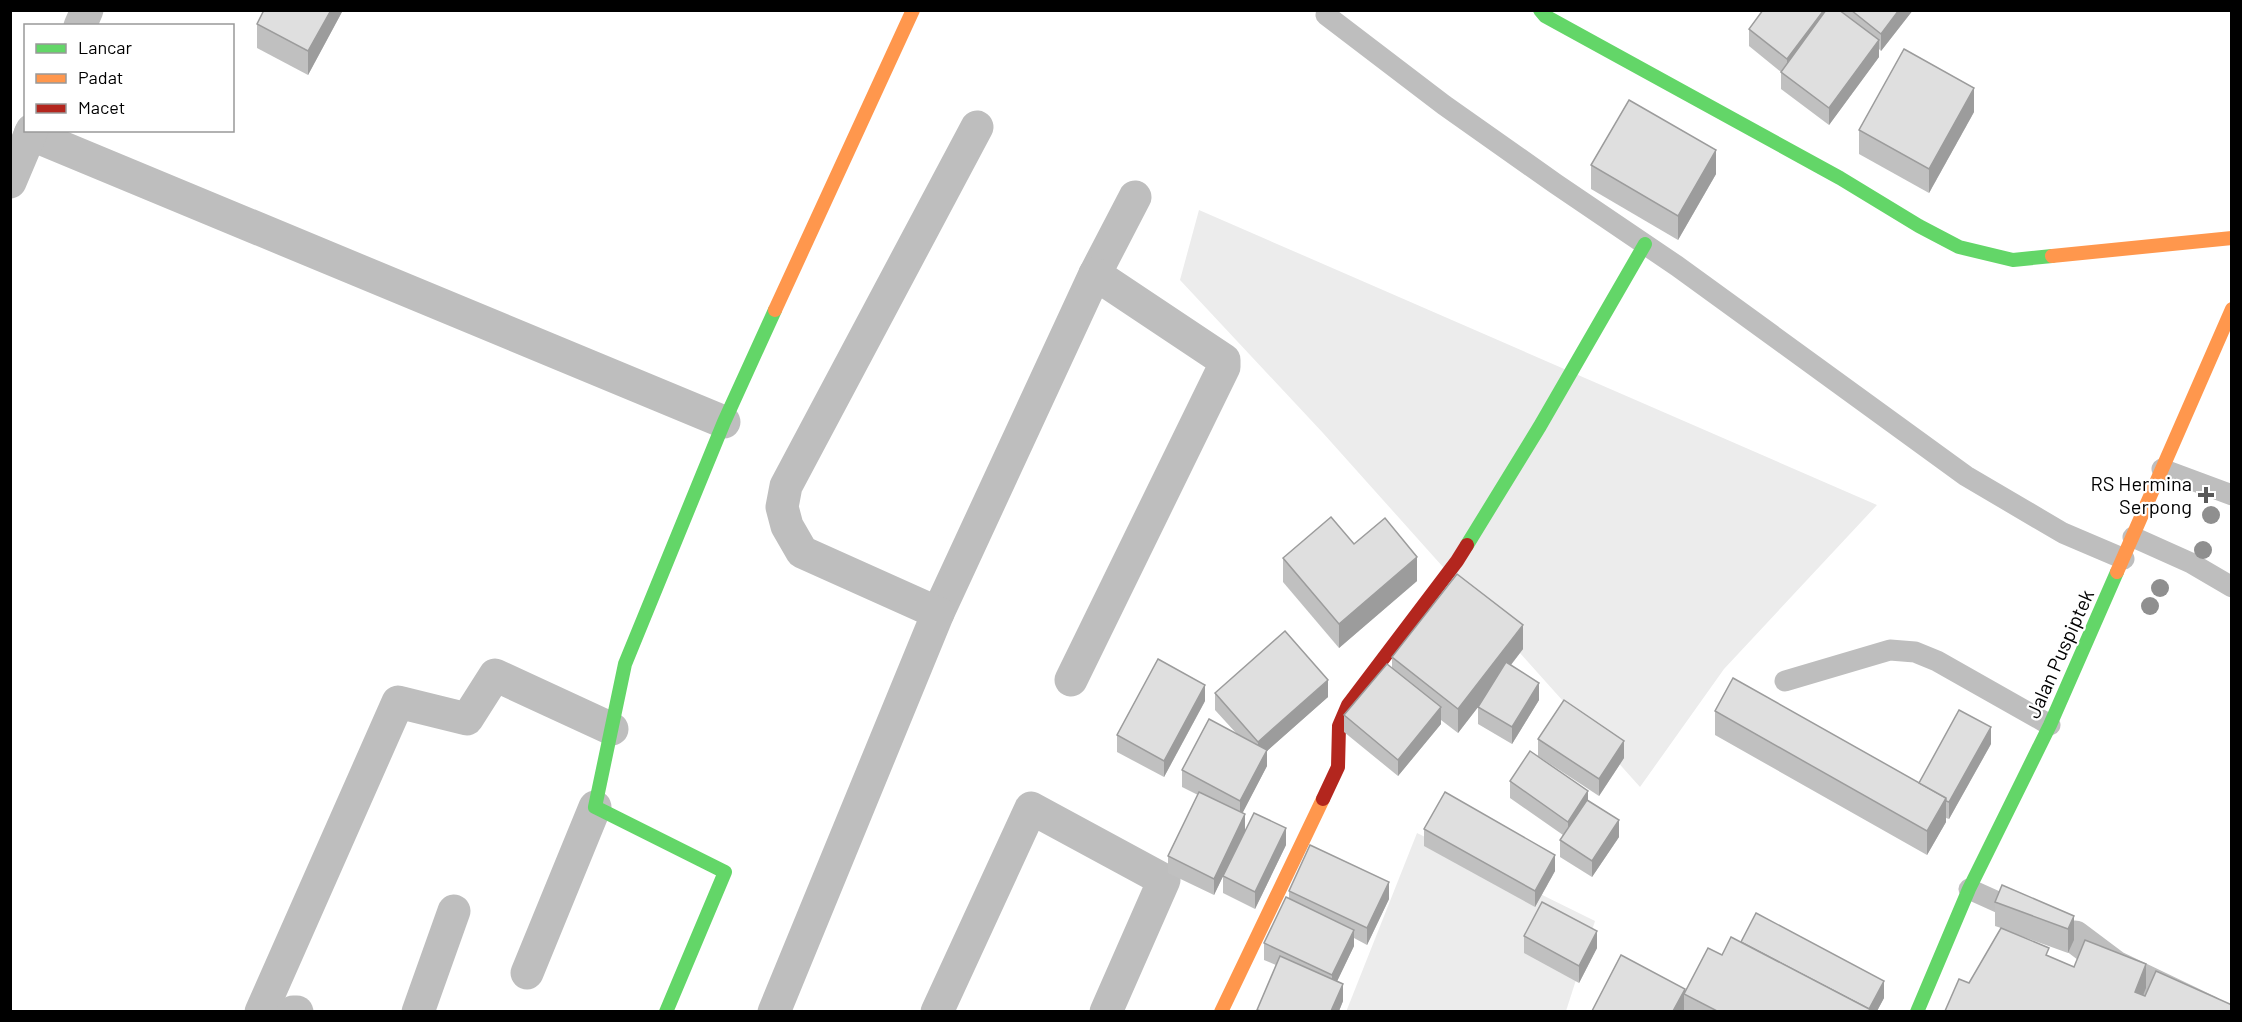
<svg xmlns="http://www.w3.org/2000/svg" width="2242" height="1022" viewBox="0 0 2242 1022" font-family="Barlow,sans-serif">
  <rect width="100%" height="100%" fill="#fff"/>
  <g fill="#ececec">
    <path d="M 1199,210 L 1877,505 L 1724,669 L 1640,787 L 1323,433 L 1180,280 Z"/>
    <path d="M 1417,833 L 1595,921 L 1566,1011 L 1346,1012 Z"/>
  </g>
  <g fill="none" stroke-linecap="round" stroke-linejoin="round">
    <g stroke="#bebebe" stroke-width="21">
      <path d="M 1326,15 L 1444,105 L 1556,184 L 1677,266 L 1966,476 L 2063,533 L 2124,559"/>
      <path d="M 2162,469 L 2232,495"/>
      <path d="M 2133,537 L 2191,563 L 2232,587"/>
      <path d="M 1785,681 L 1890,650 L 1915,652 L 1937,661 L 2050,725"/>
      <path d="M 1969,889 L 2020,912"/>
    </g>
    <g stroke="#bebebe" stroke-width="33">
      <path d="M 80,26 L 87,10"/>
      <path d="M 30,134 L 724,422"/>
      <path d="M 10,182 L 32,130"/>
      <path d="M 938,613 L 1095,274 L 1135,197"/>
      <path d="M 1071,680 L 1224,367 L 1224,360 L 1095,274"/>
      <path d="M 2075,937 L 2115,967 L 2209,1012"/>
      <path d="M 527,973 L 595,807"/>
      <path d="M 261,1012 L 398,702 L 467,719 L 495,675 L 612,729"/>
      <path d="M 293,1012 L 297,1012"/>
      <path d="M 418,1012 L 454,911"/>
      <path d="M 774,1012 L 938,613 L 802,552 L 787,526 L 782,507 L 786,486 L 977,127"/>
      <path d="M 937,1012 L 1031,808 L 1164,880 L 1106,1012"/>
    </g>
    <g stroke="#63d668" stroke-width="14">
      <path d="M 1540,10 L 1545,16 L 1840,178 L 1919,226 L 1959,247 L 2013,260 L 2052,256"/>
      <path d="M 1467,545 L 1540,426 L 1645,244"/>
      <path d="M 666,1012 L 725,872 L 595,807 L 625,664 L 724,422 L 775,310"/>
      <path d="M 1917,1012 L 1969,889 L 2050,725 L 2117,572"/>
    </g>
    <g stroke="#ff974d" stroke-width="14">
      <path d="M 2052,256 L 2232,238"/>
      <path d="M 775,310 L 913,10"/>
      <path d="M 2117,572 L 2232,309"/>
      <path d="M 1221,1012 L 1323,799"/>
    </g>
    <path stroke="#b3261e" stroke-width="14" d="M 1323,799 L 1338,767 L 1339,726 L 1348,705 L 1457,561 L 1467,545"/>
  </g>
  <g fill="#8f8f8f">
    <circle cx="2211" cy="515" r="9"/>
    <circle cx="2203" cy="550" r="9"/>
    <circle cx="2160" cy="588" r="9"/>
    <circle cx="2150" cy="606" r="9"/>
  </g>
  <g fill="#c0c0c0">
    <path d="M 343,10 L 308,75 L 257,48 L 257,24 Z"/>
    <path d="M 1763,10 L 1913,10 L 1881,51 L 1879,49 L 1879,57 L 1829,125 L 1781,89 L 1781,72 L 1749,46 L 1749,29 Z"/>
    <path d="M 1974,112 L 1929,193 L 1859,154 L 1859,130 Z"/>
    <path d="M 1591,165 L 1716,174 L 1678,240 L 1591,189 Z"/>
    <path d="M 1354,544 L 1417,581 L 1339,648 L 1283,582 L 1283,558 Z"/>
    <path d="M 1523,649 L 1511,665 L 1539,700 L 1512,744 L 1478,724 L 1478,707 L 1458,733 L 1441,720 L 1441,724 L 1398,776 L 1344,732 L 1344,715 L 1392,667 L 1392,657 Z"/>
    <path d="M 1215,693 L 1328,697 L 1267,751 L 1267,766 L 1242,813 L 1245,831 L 1286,845 L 1255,909 L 1223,893 L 1223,876 L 1214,895 L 1168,873 L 1168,856 L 1198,795 L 1182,787 L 1182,770 L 1236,733 L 1215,710 Z"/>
    <path d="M 1205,701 L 1164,777 L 1117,752 L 1117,735 Z"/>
    <path d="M 1715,711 L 1919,783 L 1991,744 L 1949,819 L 1946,818 L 1946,822 L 1927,855 L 1715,735 Z"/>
    <path d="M 1538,739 L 1624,758 L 1599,796 L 1538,756 Z"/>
    <path d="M 1510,781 L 1588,801 L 1619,837 L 1592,877 L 1560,857 L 1560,840 L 1563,835 L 1510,798 Z"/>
    <path d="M 1424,829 L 1555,871 L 1535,907 L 1424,846 Z"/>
    <path d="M 1289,891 L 1389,899 L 1367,945 L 1354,938 L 1354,946 L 1337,981 L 1343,1001 L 1339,1011 L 1257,1011 L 1276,965 L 1264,960 L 1264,943 L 1289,898 Z"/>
    <path d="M 1995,902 L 2074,916 L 2074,940 L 2068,953 L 2007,931 L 2049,956 L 2074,967 L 2146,988 L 2143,995 L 2145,996 L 2232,1011 L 1945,1011 L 1969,983 L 2001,928 L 1995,926 Z"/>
    <path d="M 1524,936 L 1597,948 L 1579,983 L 1524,953 Z"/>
    <path d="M 1741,942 L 1884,998 L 1877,1011 L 1592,1011 L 1685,992 L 1722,955 Z"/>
  </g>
  <g fill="#9c9c9c">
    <path d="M 331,10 L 343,10 L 308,75 L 308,51 Z"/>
    <path d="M 1824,10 L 1835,10 L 1787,76 L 1787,59 Z"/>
    <path d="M 1899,10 L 1913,10 L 1881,51 L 1881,34 Z"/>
    <path d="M 1879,40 L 1879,57 L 1829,125 L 1829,108 Z"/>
    <path d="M 1974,88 L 1974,112 L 1929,193 L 1929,169 Z"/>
    <path d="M 1716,150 L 1716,174 L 1678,240 L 1678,216 Z"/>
    <path d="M 1417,557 L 1417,581 L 1339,648 L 1339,624 Z"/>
    <path d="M 1523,625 L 1523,649 L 1458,733 L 1458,709 Z"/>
    <path d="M 1328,680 L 1328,697 L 1267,751 L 1267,766 L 1240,818 L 1240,801 L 1258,759 L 1258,742 Z"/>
    <path d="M 1539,683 L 1539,700 L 1512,744 L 1512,727 Z"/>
    <path d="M 1205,685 L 1205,701 L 1164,777 L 1164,761 Z"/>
    <path d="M 1441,707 L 1441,724 L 1398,776 L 1398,760 Z"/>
    <path d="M 1991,727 L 1991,744 L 1949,819 L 1949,802 Z"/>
    <path d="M 1624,741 L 1624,758 L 1599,796 L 1599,779 Z"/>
    <path d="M 1588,791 L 1588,808 L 1568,839 L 1568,822 Z"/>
    <path d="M 1946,798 L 1946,822 L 1927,855 L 1927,831 Z"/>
    <path d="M 1245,814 L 1245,831 L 1214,895 L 1214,879 Z"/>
    <path d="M 1619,820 L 1619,837 L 1592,877 L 1592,861 Z"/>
    <path d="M 1286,828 L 1286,845 L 1255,909 L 1255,892 Z"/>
    <path d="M 1555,855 L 1555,871 L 1535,907 L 1535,891 Z"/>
    <path d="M 1389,882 L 1389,899 L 1367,945 L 1367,928 Z"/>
    <path d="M 2074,916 L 2074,940 L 2068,953 L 2068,929 Z"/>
    <path d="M 1354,930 L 1354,946 L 1332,992 L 1332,975 Z"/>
    <path d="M 1597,931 L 1597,948 L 1579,983 L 1579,966 Z"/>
    <path d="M 2146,964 L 2146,988 L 2137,1011 L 2135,992 Z"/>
    <path d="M 1884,981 L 1884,998 L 1877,1011 L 1868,1011 Z"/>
    <path d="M 1343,984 L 1343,1001 L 1339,1011 L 1331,1011 Z"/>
    <path d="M 1685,989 L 1685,995 L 1684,994 L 1684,1011 L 1673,1011 Z"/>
  </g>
  <g fill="#dfdfdf" stroke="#9c9c9c" stroke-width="1.5">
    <path d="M 264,10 L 331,10 L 308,51 L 257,24 Z"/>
    <path d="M 1763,10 L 1824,10 L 1787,59 L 1749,29 Z"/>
    <path d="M 1826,10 L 1839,10 L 1879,40 L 1829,108 L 1781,72 Z"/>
    <path d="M 1851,10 L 1899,10 L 1881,34 Z"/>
    <path d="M 1904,49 L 1974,88 L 1929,169 L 1859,130 Z"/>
    <path d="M 1629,100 L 1716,150 L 1678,216 L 1591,165 Z"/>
    <path d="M 1331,517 L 1354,544 L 1385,518 L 1417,557 L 1339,624 L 1283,558 Z"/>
    <path d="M 1457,574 L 1523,625 L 1458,709 L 1392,657 Z"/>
    <path d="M 1285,631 L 1328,680 L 1258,742 L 1215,693 Z"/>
    <path d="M 1158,659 L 1205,685 L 1164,761 L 1117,735 Z"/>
    <path d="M 1506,662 L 1539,683 L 1512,727 L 1478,707 Z"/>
    <path d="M 1387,664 L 1441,707 L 1398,760 L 1344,715 Z"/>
    <path d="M 1733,678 L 1946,798 L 1927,831 L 1715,711 Z"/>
    <path d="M 1564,700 L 1624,741 L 1599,779 L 1538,739 Z"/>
    <path d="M 1959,710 L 1991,727 L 1949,802 L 1946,801 L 1946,798 L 1919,783 Z"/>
    <path d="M 1209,719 L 1267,750 L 1240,801 L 1182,770 Z"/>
    <path d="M 1530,751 L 1588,791 L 1568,822 L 1510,781 Z"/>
    <path d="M 1199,792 L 1245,814 L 1214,879 L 1168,856 Z"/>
    <path d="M 1445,792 L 1555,855 L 1535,891 L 1424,829 Z"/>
    <path d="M 1587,800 L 1619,820 L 1592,861 L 1560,840 Z"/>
    <path d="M 1254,813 L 1286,828 L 1255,892 L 1223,876 Z"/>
    <path d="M 1310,845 L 1389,882 L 1367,928 L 1289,891 Z"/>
    <path d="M 2002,885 L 2074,916 L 2068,929 L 1995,902 Z"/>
    <path d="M 1286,897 L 1354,930 L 1332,975 L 1264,943 Z"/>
    <path d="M 1542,902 L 1597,931 L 1579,966 L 1524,936 Z"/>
    <path d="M 1756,913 L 1884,981 L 1869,1009 L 1741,942 Z"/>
    <path d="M 2001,928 L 2049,948 L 2046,955 L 2074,967 L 2085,940 L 2146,964 L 2135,992 L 2145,996 L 2156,971 L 2232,1005 L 2232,1011 L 1945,1011 L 1959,979 L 1969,983 Z"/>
    <path d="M 1731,937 L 1873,1011 L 1717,1011 L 1684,994 L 1708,948 L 1722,955 Z"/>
    <path d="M 1621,955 L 1685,989 L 1673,1011 L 1592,1011 Z"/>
    <path d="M 1280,956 L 1343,984 L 1331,1011 L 1261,1011 L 1257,1010 Z"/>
  </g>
  <path fill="#595959" stroke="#fff" stroke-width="2" d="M2203 486h6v6h6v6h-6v6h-6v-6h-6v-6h6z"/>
  <g text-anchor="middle" stroke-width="4.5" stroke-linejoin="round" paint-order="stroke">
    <g font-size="20" fill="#000" stroke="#fff" text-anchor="end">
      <text x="2192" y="491">RS Hermina<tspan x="2192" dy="23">Serpong</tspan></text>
    </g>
    <g font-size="20" fill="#000" stroke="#fff">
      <text transform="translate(2060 654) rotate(-66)" y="7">Jalan Puspiptek</text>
    </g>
  </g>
  <rect width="2242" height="1022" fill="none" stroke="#000000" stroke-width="24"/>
  <rect x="24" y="24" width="210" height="108" fill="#ffffff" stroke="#999999" stroke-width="1.5"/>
  <rect x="36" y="44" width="30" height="9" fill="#63d668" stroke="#999999" stroke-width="1.5"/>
  <text x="78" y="54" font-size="18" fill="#000000">Lancar</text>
  <rect x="36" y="74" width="30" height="9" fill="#ff974d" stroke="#999999" stroke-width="1.5"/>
  <text x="78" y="84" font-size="18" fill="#000000">Padat</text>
  <rect x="36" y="104" width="30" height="9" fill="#b3261e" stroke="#999999" stroke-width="1.5"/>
  <text x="78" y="114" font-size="18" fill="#000000">Macet</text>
</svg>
